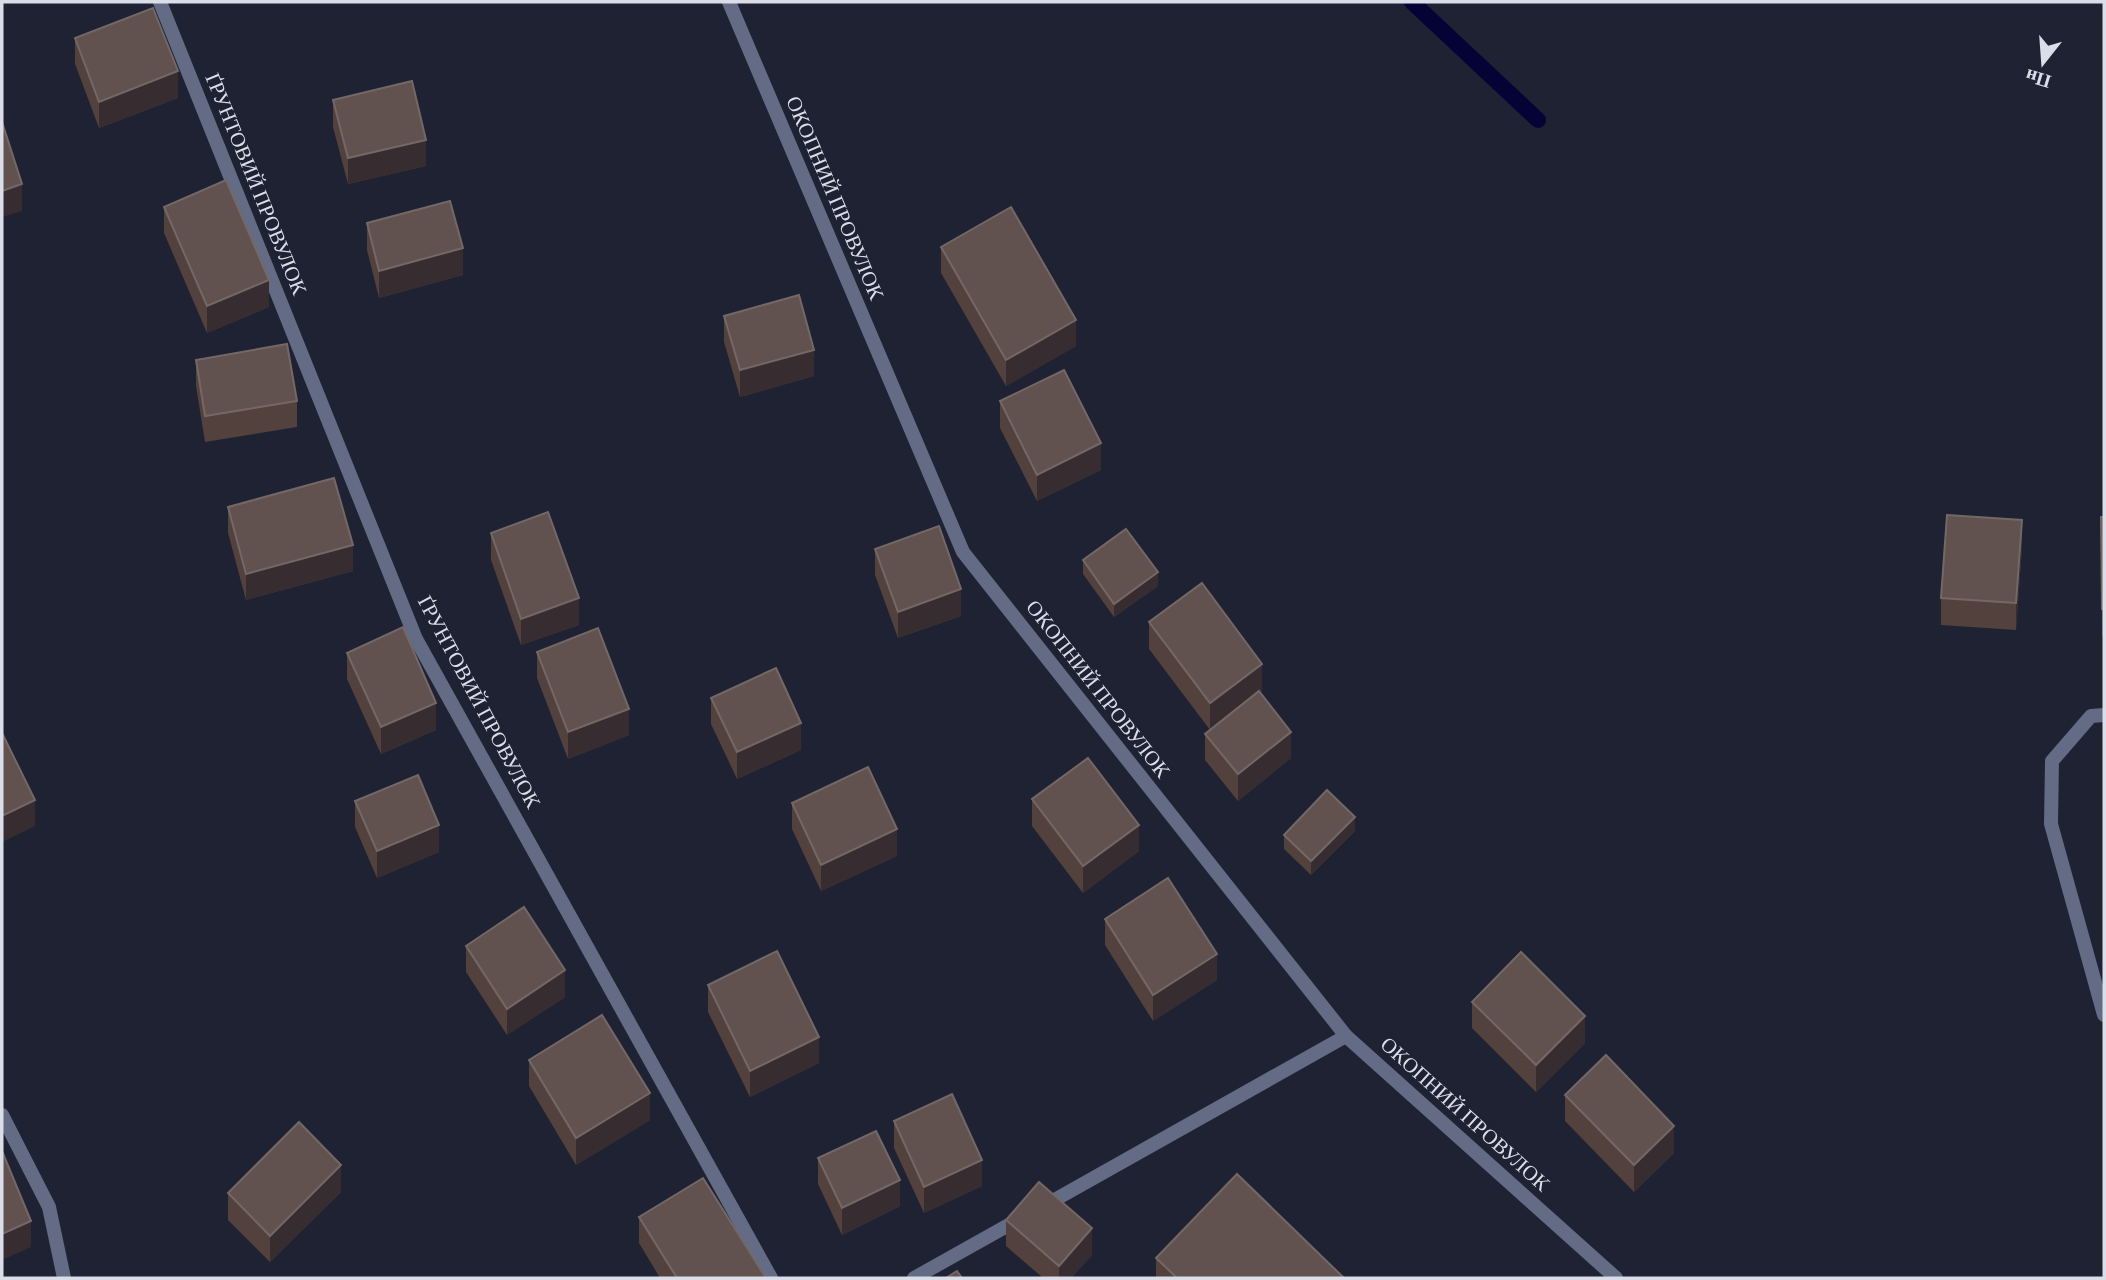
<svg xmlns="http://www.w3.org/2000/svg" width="2106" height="1280" viewBox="0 0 2106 1280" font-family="'Crimson Pro',serif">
  <rect width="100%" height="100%" fill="#1e2232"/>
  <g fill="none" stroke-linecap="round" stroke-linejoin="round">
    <path stroke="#050235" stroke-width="16" d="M 1412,2 L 1538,120"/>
    <g stroke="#636b85" stroke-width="14">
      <path d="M 1042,1207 L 1346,1036"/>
      <path d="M 914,1278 L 1021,1218"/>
    </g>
    <g stroke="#636b85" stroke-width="14">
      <path d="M 160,2 L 416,639 L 771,1278"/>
      <path d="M 729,2 L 963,552 L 1346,1036 L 1616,1278"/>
      <path d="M 2104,715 L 2091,716 L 2052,761 L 2051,824 L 2104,1015"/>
      <path d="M 2,1115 L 49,1207 L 64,1278"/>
    </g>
  </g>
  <g fill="#52413c">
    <path d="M 75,38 L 178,98 L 99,128 L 75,64 Z"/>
    <path d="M 333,100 L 426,166 L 348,184 L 333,127 Z"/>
    <path d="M 164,207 L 269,307 L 207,333 L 164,233 Z"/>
    <path d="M 367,223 L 463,275 L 379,298 L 367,250 Z"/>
    <path d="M 941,247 L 1076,346 L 1006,386 L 941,273 Z"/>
    <path d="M 724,316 L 814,376 L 740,397 L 724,342 Z"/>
    <path d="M 196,360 L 297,401 L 297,427 L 205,442 L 196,386 Z"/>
    <path d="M 1000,401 L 1101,470 L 1037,501 L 1000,428 Z"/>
    <path d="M 228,507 L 353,571 L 246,600 L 228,533 Z"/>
    <path d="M 2101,517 L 2104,517 L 2104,636 L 2102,636 Z"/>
    <path d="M 491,533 L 579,625 L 521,645 L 491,560 Z"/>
    <path d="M 2022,547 L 2016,630 L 1941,625 L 1941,598 Z"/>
    <path d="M 875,549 L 961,616 L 898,638 L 875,575 Z"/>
    <path d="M 1083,560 L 1158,586 L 1114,617 L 1083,574 Z"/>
    <path d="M 1149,622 L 1262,691 L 1260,693 L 1291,758 L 1238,801 L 1205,760 L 1205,734 L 1210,730 L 1149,649 Z"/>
    <path d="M 537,652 L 629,735 L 568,759 L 537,678 Z"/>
    <path d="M 347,653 L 436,730 L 381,754 L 347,679 Z"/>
    <path d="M 711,698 L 801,750 L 737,779 L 711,724 Z"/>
    <path d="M 1032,799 L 1139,851 L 1083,893 L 1032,826 Z"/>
    <path d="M 355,801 L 439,852 L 377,878 L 355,827 Z"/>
    <path d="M 792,803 L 897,856 L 821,891 L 792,829 Z"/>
    <path d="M 1355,831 L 1311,875 L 1284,849 L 1284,835 Z"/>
    <path d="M 1105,919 L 1217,980 L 1153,1021 L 1105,945 Z"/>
    <path d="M 466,946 L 565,997 L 507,1035 L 466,972 Z"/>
    <path d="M 708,985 L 819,1063 L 750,1097 L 708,1012 Z"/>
    <path d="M 1472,1002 L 1585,1043 L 1536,1092 L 1472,1028 Z"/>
    <path d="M 529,1060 L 650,1120 L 576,1165 L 529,1086 Z"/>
    <path d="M 1565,1095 L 1674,1153 L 1634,1192 L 1565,1121 Z"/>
    <path d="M 894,1121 L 982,1186 L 924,1213 L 894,1148 Z"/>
    <path d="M 818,1158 L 900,1206 L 842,1235 L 818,1184 Z"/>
    <path d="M 341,1192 L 270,1262 L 228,1220 L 228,1193 Z"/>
    <path d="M 639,1217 L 766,1278 L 660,1278 L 639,1243 Z"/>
    <path d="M 1006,1220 L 1092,1255 L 1071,1278 L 1043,1278 L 1006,1246 Z"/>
    <path d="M 1156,1258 L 1344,1278 L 1156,1278 Z"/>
  </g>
  <g fill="#372d30">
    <path d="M 178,71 L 178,98 L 99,128 L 99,102 Z"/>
    <path d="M 426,140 L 426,166 L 348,184 L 348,158 Z"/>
    <path d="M 22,184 L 22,211 L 2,217 L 2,191 Z"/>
    <path d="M 463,248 L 463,275 L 379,298 L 379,271 Z"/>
    <path d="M 269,280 L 269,307 L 207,333 L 207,306 Z"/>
    <path d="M 1076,320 L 1076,346 L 1006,386 L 1006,360 Z"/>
    <path d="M 814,350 L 814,376 L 740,397 L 740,370 Z"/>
    <path d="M 1101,443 L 1101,470 L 1037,501 L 1037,475 Z"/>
    <path d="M 2022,520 L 2022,547 L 2016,630 L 2016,603 Z"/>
    <path d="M 353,545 L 353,571 L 246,600 L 246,574 Z"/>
    <path d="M 1158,572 L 1158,586 L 1114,617 L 1114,604 Z"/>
    <path d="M 961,589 L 961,616 L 898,638 L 898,612 Z"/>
    <path d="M 579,598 L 579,625 L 521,645 L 521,619 Z"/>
    <path d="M 1262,664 L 1262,691 L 1210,730 L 1210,703 Z"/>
    <path d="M 436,703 L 436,730 L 381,754 L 381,727 Z"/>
    <path d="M 629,709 L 629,735 L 568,759 L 568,732 Z"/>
    <path d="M 801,723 L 801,750 L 737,779 L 737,752 Z"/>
    <path d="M 1291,732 L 1291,758 L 1238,801 L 1238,774 Z"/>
    <path d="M 35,800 L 35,826 L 2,842 L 2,816 Z"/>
    <path d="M 1355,817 L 1355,831 L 1311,875 L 1311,861 Z"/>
    <path d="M 439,825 L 439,852 L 377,878 L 377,851 Z"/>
    <path d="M 1139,825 L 1139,851 L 1083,893 L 1083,866 Z"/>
    <path d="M 897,829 L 897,856 L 821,891 L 821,865 Z"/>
    <path d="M 1217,954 L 1217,980 L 1153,1021 L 1153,995 Z"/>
    <path d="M 565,970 L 565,997 L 507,1035 L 507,1009 Z"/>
    <path d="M 1585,1016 L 1585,1043 L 1536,1092 L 1536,1065 Z"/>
    <path d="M 819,1037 L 819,1063 L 750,1097 L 750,1071 Z"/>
    <path d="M 650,1093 L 650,1120 L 576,1165 L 576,1138 Z"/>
    <path d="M 1674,1126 L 1674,1153 L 1634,1192 L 1634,1165 Z"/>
    <path d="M 982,1160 L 982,1186 L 924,1213 L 924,1187 Z"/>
    <path d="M 341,1165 L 341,1192 L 270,1262 L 270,1236 Z"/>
    <path d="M 900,1180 L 900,1206 L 842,1235 L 842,1208 Z"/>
    <path d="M 31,1221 L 31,1247 L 2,1260 L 2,1234 Z"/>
    <path d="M 1092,1228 L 1092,1255 L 1071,1278 L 1059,1278 L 1059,1266 Z"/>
  </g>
  <g fill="#61524f" stroke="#746867" stroke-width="2">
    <path d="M 153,8 L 178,71 L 99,102 L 75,38 Z"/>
    <path d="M 412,81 L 426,140 L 348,158 L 333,100 Z"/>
    <path d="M 2,122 L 22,184 L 2,191 Z"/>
    <path d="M 226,180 L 269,280 L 207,306 L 164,207 Z"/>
    <path d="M 450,201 L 463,248 L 379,271 L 367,223 Z"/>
    <path d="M 1011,207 L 1076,320 L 1006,360 L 941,247 Z"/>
    <path d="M 799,295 L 814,350 L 740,370 L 724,316 Z"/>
    <path d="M 287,344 L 297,401 L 205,416 L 196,360 Z"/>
    <path d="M 1064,370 L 1101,443 L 1037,475 L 1000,401 Z"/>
    <path d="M 334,478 L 353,545 L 246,574 L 228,507 Z"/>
    <path d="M 548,512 L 579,598 L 521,619 L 491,533 Z"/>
    <path d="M 1947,515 L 2022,520 L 2016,603 L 1941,598 Z"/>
    <path d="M 2101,517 L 2104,517 L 2104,609 L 2102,609 Z"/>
    <path d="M 939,526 L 961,589 L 898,612 L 875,549 Z"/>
    <path d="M 1126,529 L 1158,572 L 1114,604 L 1083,560 Z"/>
    <path d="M 1202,583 L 1262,664 L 1210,703 L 1149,622 Z"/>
    <path d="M 403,627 L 436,703 L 381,727 L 347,653 Z"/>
    <path d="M 598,628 L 629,709 L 568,732 L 537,652 Z"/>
    <path d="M 776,668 L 801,723 L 737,752 L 711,698 Z"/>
    <path d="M 1259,691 L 1291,732 L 1238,774 L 1205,734 Z"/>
    <path d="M 2,733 L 35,800 L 2,816 Z"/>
    <path d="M 1088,758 L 1139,825 L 1083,866 L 1032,799 Z"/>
    <path d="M 868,767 L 897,829 L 821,865 L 792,803 Z"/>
    <path d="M 418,775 L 439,825 L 377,851 L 355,801 Z"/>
    <path d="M 1327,790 L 1355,817 L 1311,861 L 1284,835 Z"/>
    <path d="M 1168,878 L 1217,954 L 1153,995 L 1105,919 Z"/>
    <path d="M 524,907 L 565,970 L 507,1009 L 466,946 Z"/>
    <path d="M 777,951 L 819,1037 L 750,1071 L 708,985 Z"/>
    <path d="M 1521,952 L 1585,1016 L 1536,1065 L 1472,1002 Z"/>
    <path d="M 602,1015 L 650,1093 L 576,1138 L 529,1060 Z"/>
    <path d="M 1606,1055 L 1674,1126 L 1634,1165 L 1565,1095 Z"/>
    <path d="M 952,1094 L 982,1160 L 924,1187 L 894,1121 Z"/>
    <path d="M 299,1122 L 341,1165 L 270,1236 L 228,1193 Z"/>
    <path d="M 876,1131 L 900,1180 L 842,1208 L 818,1158 Z"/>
    <path d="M 2,1151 L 31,1221 L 2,1234 Z"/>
    <path d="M 1237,1174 L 1344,1278 L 1177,1278 L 1156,1258 Z"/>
    <path d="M 703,1178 L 766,1278 L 677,1278 L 639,1217 Z"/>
    <path d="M 1039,1182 L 1092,1228 L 1059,1266 L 1006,1220 Z"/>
    <path d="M 957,1271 L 962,1278 L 946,1278 Z"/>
  </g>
  <g text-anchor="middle" stroke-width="6" stroke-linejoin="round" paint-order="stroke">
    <g font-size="21" fill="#dbdee9" stroke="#1e2232">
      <text transform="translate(256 184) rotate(68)" y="7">ҐРУНТОВИЙ ПРОВУЛОК</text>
      <text transform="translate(835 198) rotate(67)" y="7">ОКОПНИЙ ПРОВУЛОК</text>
      <text transform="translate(1098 689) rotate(52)" y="7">ОКОПНИЙ ПРОВУЛОК</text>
      <text transform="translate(479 702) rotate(62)" y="7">ҐРУНТОВИЙ ПРОВУЛОК</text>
      <text transform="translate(1465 1114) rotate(42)" y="7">ОКОПНИЙ ПРОВУЛОК</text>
    </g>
  </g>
  <rect width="2106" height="1280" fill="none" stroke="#dbdee9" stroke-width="7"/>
  <g transform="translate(2043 63) rotate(197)" stroke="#1e2232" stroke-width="5" paint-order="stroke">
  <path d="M0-5L12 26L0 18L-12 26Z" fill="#dbdee9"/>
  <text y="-10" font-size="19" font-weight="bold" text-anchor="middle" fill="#dbdee9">Пн</text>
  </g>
</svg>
